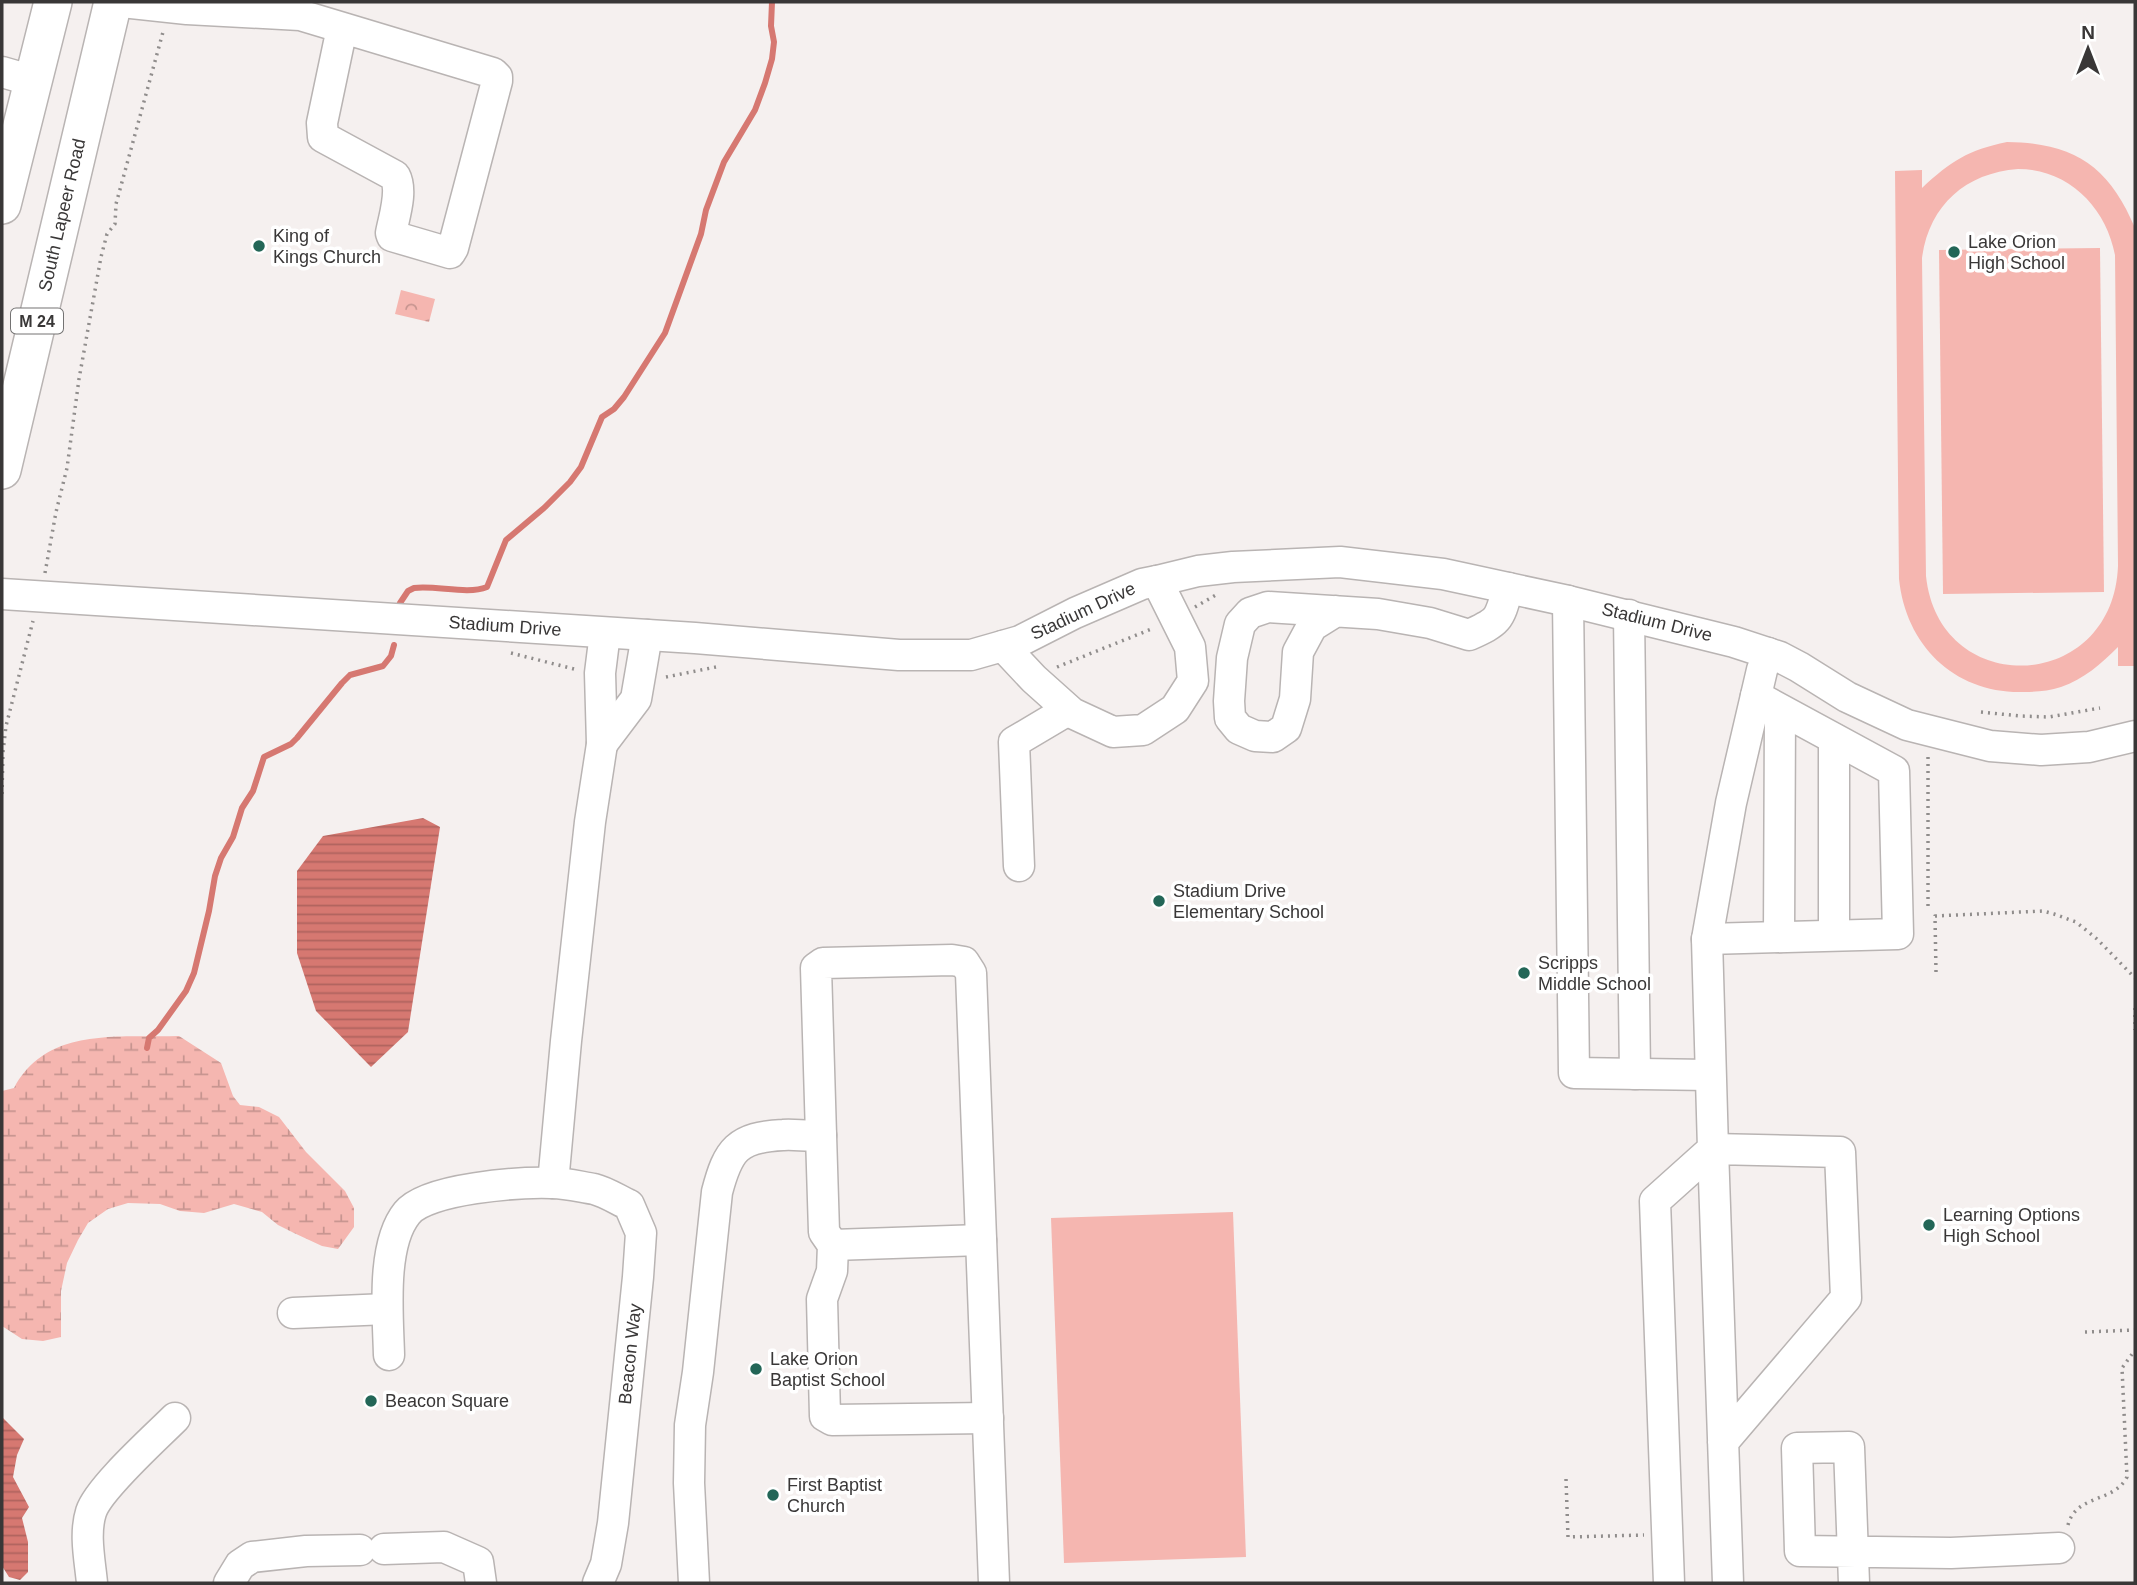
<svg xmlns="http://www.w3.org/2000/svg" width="2137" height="1585" viewBox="0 0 2137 1585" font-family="Arial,sans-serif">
  <defs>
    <pattern id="wetland-marsh" width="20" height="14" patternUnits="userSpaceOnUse" patternTransform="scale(1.75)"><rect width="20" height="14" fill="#f5b6b0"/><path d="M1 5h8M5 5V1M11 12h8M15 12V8" fill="none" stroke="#c79590"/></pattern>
    <pattern id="park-crowns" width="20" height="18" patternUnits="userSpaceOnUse" patternTransform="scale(1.75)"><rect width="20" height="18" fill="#f5b6b0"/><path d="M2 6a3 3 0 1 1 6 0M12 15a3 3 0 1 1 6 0" fill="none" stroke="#c79590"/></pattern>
    <pattern id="water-rules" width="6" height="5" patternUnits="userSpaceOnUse" patternTransform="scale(1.75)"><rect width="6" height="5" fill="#d67871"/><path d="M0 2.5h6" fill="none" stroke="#af635e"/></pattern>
  </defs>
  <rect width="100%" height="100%" fill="#f5f0ef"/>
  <g fill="#f5b6b0" fill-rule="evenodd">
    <path d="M 2007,142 C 2074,143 2109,166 2135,228 L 2135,666 L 2118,666 L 2118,647 C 2101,664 2084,679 2061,687 C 2049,691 2036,692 2024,692 C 1955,694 1906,646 1899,579 L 1895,171 L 1922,170 L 1922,188 C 1951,161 1968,150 2007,142 ZM 2018,169 C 2068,169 2106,207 2115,255 L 2118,566 C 2113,694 1939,700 1926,576 L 1922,258 C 1929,206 1965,173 2018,169 Z"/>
    <path d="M 2100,248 L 2104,592 L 1943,594 L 1939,250 Z"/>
    <path d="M 1233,1212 L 1246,1557 L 1064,1563 L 1051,1218 Z"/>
  </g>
  <path fill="url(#wetland-marsh)" d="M 179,1036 L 221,1063 L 233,1096 L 240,1105 L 259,1107 L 279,1117 L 306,1152 L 345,1191 L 354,1208 L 354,1227 L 338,1249 L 322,1246 L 294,1233 L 278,1225 L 262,1212 L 234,1204 L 204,1213 L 180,1211 L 160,1204 L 128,1203 L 108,1209 L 88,1223 L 78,1240 L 67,1263 L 61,1291 L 61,1337 L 43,1341 L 22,1339 L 2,1326 L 2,1091 L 14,1088 C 47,1026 119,1038 179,1036 Z"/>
  <path fill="url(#park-crowns)" d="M 401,290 L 435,299 L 429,322 L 395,314 Z"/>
  <g fill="url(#water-rules)">
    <path d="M 423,818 L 440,827 L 408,1032 L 371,1067 L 316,1011 L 297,953 L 297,871 L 323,836 Z"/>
    <path d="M 2,1417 L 24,1439 L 17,1455 L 13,1477 L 29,1507 L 22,1518 L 28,1542 L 28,1572 L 20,1580 L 9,1577 L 2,1566 Z"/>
  </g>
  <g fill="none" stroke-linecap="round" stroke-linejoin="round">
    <g stroke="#d67871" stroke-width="6">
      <path d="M 400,603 L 408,591 L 414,588 C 436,585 467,595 487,587 L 506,540 L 544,508 L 570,482 L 581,467 L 602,417 L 614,409 L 624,397 L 665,333 L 701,234 L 706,210 L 724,162 L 755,110 L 765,83 L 772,59 L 774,42 L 771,26 L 772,2"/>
      <path d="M 147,1048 L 149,1038 L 158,1030 L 186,991 L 194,973 L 209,911 L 215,876 L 221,858 L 233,837 L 242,808 L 253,791 L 264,757 L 291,744 L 297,738 L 342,683 L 350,675 L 383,666 L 391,656 L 394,645"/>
    </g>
    <defs>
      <g id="minor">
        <path d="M 122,2 L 187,9 L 300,15 L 493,73 L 497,77 L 497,81 L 453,248 L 450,253 L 392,236 L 391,233 C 394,217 403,191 395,176 L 323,137 L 322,123 L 342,28"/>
        <path d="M 2,72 L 33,81"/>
        <path d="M 2,594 L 695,638 L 899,655 L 971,655 L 1020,641 L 1075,613 L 1142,584 L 1157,581 L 1198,571 L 1233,567 L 1340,562 L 1443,574 L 1568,601 L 1734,642 L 1780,657 L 1799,667 L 1847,697 L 1907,725 L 1990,746 L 2041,750 L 2089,747 L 2135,736"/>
        <path d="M 1568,601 L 1574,1073 L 1709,1075"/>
        <path d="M 1336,611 L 1312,626 L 1298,652 L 1295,699 L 1286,728 L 1273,737 L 1255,736 L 1239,729 L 1230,718 L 1229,701 L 1232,658 L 1240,624 L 1250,613 L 1268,607 L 1378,614 L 1430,623 L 1469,635 C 1500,621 1499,620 1508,588"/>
        <path d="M 1629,615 L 1635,1074"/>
        <path d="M 1003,646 L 1034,679 L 1072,713 L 1113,732 L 1143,730 L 1175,709 L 1193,681 L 1190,647 L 1157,581"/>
        <path d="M 1834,739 L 1834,935"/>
        <path d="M 602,744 L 636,699 L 647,635"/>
        <path d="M 1019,866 L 1014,742 L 1068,710"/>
        <path d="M 1779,937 L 1780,710"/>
        <path d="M 1707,939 L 1898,934 L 1894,771 L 1756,696"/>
        <path d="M 821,1135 L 824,1232 L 833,1245 L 832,1271 L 822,1299 L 825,1416 L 832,1420 L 988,1418"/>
        <path d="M 553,1183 L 566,1041 L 590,822 L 602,744 L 600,673 L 605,633"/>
        <path d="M 833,1245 L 981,1240"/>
        <path d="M 293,1313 L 387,1309"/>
        <path d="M 389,1355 C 388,1315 381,1245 407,1213 C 427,1188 520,1182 552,1183 C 566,1183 581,1187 594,1189 C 606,1192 618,1200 629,1205 L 641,1233 L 638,1277 L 613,1523 L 606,1564 L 598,1583"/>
        <path d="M 1723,1442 L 1846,1298 L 1840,1152 L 1713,1149 L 1728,1583"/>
        <path d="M 384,1549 L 444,1547 L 478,1562 L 481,1583"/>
        <path d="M 92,1583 C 90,1561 84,1534 91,1512 C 98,1489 155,1438 175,1418"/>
        <path d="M 229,1583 L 240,1565 L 252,1557 L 306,1551 L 360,1550"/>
        <path d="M 694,1583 L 689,1483 L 690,1425 L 698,1372 L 717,1192 C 728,1150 737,1137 783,1135 C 796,1134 808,1137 821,1135 L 816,968 L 823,963 L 952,960 L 964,962 L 971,973 L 994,1583"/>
        <path d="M 1669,1583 L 1655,1201 L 1713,1149 L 1707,939 L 1731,803 L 1762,670 L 1768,653"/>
        <path d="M 1854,1583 L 1849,1447 L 1797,1448 L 1800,1551 L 1951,1553 L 2059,1548"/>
      </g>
      <g id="major">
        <path d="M 2,205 L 53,2"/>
        <path d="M 2,470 L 113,2"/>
      </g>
    </defs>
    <use href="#minor" stroke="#b9b4b3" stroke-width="33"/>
    <use href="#major" stroke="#b9b4b3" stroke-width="40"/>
    <g stroke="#908d8c" stroke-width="3.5" stroke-dasharray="2 5" stroke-linecap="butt">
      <path d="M 45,573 L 56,512 L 67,468 L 79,379 L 101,257 L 107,234 L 115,224 L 116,204 L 163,32"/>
      <path d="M 1195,607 L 1216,595"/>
      <path d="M 511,653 L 578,670"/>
      <path d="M 1057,667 L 1154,628"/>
      <path d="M 666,677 L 716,667"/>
      <path d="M 1981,712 L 2020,716 L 2049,717 L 2100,708"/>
      <path d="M 1928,757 L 1928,911"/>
      <path d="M 2,794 L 3,752 L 6,726 L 33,621"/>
      <path d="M 1936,972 L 1935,916 L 2043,911 L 2054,914 L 2076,922 L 2097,939 L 2135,978"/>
      <path d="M 2135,1008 L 2135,1030"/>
      <path d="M 2085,1332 L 2135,1330"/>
      <path d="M 1566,1479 L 1568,1537 L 1644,1535"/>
      <path d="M 2068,1525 C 2076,1494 2114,1503 2127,1477 L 2122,1368 L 2135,1350"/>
    </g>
    <use href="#minor" stroke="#fff" stroke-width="30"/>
    <use href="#major" stroke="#fff" stroke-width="37"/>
  </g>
  <g fill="#236657" stroke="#fff" stroke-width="2.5">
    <circle cx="259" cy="246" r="7"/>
    <circle cx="1954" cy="252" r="7"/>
    <circle cx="1159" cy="901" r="7"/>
    <circle cx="1524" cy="973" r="7"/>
    <circle cx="1929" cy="1225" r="7"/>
    <circle cx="756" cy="1369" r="7"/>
    <circle cx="371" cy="1401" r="7"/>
    <circle cx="773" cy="1495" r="7"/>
  </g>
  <g text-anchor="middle" stroke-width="7" stroke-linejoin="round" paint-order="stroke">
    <rect fill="#fff" stroke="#747373" stroke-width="2" x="11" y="308.5" width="52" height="25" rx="5"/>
    <g font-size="16" font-weight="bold" fill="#393737">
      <text x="37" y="327">M 24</text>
    </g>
    <g font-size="18" fill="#393737" stroke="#fff">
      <text transform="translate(62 215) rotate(-77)" y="6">South Lapeer Road</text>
      <text transform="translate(1083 611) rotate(-25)" y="6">Stadium Drive</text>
      <text transform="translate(1657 622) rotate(14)" y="6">Stadium Drive</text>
      <text transform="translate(505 626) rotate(4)" y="6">Stadium Drive</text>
      <text transform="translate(630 1354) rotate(-84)" y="6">Beacon Way</text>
    </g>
    <g font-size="18" fill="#393737" stroke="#fff" text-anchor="start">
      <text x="273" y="242">King of<tspan x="273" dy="21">Kings Church</tspan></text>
      <text x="1968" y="248">Lake Orion<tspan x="1968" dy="21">High School</tspan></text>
      <text x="1173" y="897">Stadium Drive<tspan x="1173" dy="21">Elementary School</tspan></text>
      <text x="1538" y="969">Scripps<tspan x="1538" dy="21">Middle School</tspan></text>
      <text x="1943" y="1221">Learning Options<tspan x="1943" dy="21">High School</tspan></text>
      <text x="770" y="1365">Lake Orion<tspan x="770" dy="21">Baptist School</tspan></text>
      <text x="385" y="1407">Beacon Square</text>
      <text x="787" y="1491">First Baptist<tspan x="787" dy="21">Church</tspan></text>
    </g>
  </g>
  <rect width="2137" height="1585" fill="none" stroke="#393737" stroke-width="7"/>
  <g transform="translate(2088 49)" stroke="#ffffff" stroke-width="5" paint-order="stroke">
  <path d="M0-5L12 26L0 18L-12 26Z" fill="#393737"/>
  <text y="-10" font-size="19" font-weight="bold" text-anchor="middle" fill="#393737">N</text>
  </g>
</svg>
